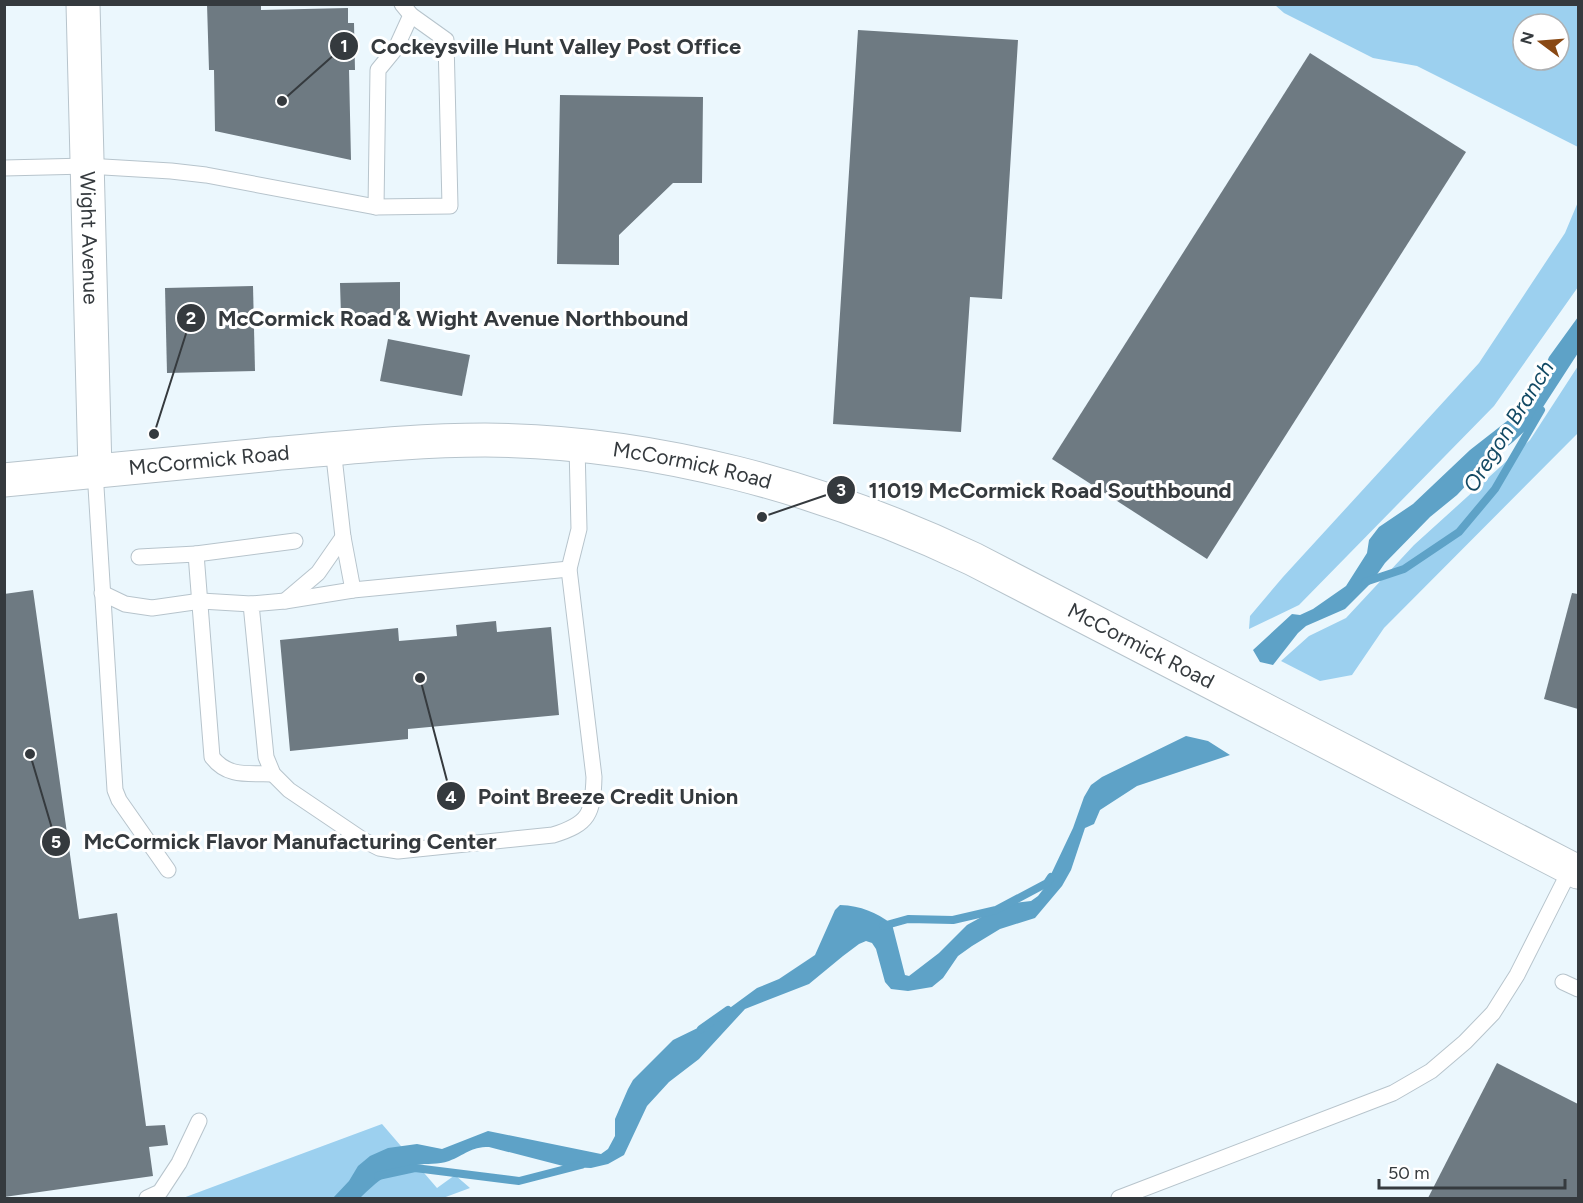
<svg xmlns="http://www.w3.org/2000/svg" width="1583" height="1203" viewBox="0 0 1583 1203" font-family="Figtree,sans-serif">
  <rect width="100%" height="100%" fill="#ebf7fd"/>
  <g fill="#9cd0ef" fill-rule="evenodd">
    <path d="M 1275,5 L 1578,5 L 1578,147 L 1417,66 L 1373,58 L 1284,13 ZM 1523,24 L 1559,24 L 1559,60 L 1523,60 Z"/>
    <path d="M 1578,202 L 1578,287 L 1494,406 L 1299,605 L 1249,629 L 1250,616 L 1283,577 L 1479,363 L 1565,233 Z"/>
    <path d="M 1578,366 L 1578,433 L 1384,628 L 1352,675 L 1320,681 L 1281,661 L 1309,636 L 1346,618 L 1414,545 L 1530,440 Z"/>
    <path d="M 382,1124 L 437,1188 L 455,1175 L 470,1188 L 443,1198 L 183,1198 Z"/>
  </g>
  <g fill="#5ea2c7">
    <path d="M 1578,317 L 1578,353 L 1532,424 L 1513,442 L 1488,462 L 1457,495 L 1430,517 L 1385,563 L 1371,583 L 1345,609 L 1306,626 L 1298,633 L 1273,665 L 1260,662 L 1253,650 L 1292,614 L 1300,615 L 1313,609 L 1346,586 L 1367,553 L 1369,540 L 1379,527 L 1413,504 L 1470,450 L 1530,403 L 1549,357 Z"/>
    <path d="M 1186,736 L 1208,741 L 1230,755 L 1137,786 L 1100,810 L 1094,824 L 1085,828 L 1071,870 L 1062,886 L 1035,918 L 1000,929 L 972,946 L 958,956 L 943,978 L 932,987 L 908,991 L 891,989 L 885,982 L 876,949 L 872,943 L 866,941 L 859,944 L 843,956 L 809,984 L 745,1009 L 699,1059 L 669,1082 L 647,1106 L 624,1155 L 608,1164 L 591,1168 L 567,1167 L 489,1147 C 470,1147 465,1155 449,1161 C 438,1165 427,1163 416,1165 C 391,1168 377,1182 360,1198 L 333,1198 L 349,1181 L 358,1166 L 370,1156 L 388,1148 L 417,1144 L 442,1149 L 488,1131 L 601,1154 L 608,1149 L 615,1136 L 615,1119 L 628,1089 L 633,1080 L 673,1040 L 712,1021 L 757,988 L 779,979 L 815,955 L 835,910 L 840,905 C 862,906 875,912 892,924 L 905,975 L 909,976 L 939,953 L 967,925 L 1005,904 L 1031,901 L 1038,896 L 1045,887 L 1073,828 L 1084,797 L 1091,785 L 1102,777 Z"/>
  </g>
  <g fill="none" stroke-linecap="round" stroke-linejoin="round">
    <g stroke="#5ea2c7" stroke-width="8">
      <path d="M 1365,582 L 1404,569 L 1459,532 L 1495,489 L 1541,410"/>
      <path d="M 883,926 L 908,919 L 953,920 L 996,910 L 1047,883 L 1051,877"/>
      <path d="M 701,1029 L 728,1010"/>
      <path d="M 378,1176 L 415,1168 L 519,1181 L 581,1165"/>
    </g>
  </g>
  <g fill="#6e7a82">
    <path d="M 207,4 L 261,4 L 261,10 L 348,8 L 348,23 L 354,23 L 355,70 L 349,70 L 351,160 L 215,131 L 214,70 L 209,70 Z"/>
    <path d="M 858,30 L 1018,40 L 1002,299 L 970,297 L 961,432 L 833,424 Z"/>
    <path d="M 1310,53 L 1466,152 L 1207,559 L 1052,459 Z"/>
    <path d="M 560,95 L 703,97 L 702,183 L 673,183 L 619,235 L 619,265 L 557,264 Z"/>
    <path d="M 400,282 L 400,315 L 341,316 L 340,283 Z"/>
    <path d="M 253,286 L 255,371 L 167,373 L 165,288 Z"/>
    <path d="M 388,339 L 470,355 L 462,396 L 380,381 Z"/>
    <path d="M 33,590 L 79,919 L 117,913 L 146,1126 L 165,1125 L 168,1145 L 149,1147 L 153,1176 L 4,1197 L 4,594 Z"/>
    <path d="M 1572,593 L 1578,594 L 1578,709 L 1544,699 Z"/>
    <path d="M 496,621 L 497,632 L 551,627 L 559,715 L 408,729 L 408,739 L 290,751 L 280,640 L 398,628 L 399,641 L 457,636 L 456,625 Z"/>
    <path d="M 1497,1063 L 1578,1104 L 1578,1198 L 1428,1198 Z"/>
  </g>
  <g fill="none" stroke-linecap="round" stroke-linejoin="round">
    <defs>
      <g id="service">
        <path d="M 4,168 L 87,166 L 171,171 L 206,175 L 376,207 L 450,206 L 446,40 L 411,15 L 402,4"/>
        <path d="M 376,207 L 378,70 L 396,48 L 411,15"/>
        <path d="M 333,448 L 343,537 L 353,590 L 285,601 L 251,604 L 266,757 L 273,774 L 289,790 L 363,840 L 379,848 L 398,851 L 553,835 C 589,824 593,814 594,777 L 569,569 L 579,529 L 577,446"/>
        <path d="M 95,471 L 115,790 L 119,800 L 168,870"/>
        <path d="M 196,554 L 295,541"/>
        <path d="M 139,557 L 196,554 L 212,757 C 228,778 249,773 273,774"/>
        <path d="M 353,590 L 569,569"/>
        <path d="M 102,593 L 125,604 L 152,608 L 201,601 L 251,604"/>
        <path d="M 285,601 L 318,573 L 343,537"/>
        <path d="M 1563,982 L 1578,989"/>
        <path d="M 147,1198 L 160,1192 L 179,1163 L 199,1121"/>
        <path d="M 1119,1198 L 1393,1093 L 1431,1071 L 1465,1042 L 1493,1013 L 1517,975 L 1571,868"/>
      </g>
      <g id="tertiary">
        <path id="s1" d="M 83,4 L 95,471"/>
      </g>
      <g id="secondary">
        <path id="s2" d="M 4,480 C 94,471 183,463 272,454 C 343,448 413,440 485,440 C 654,441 821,487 973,559 L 1578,872"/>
      </g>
    </defs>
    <use href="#service" stroke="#b7c4cc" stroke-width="17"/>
    <use href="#tertiary" stroke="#b7c4cc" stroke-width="35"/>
    <use href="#secondary" stroke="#b7c4cc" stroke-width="35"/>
    <use href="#service" stroke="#fff" stroke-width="15"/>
    <use href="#tertiary" stroke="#fff" stroke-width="33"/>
    <use href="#secondary" stroke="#fff" stroke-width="33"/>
  </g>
  <g text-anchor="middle" stroke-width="6" stroke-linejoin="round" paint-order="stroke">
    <g font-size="21" fill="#353a3e" stroke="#fff">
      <text dy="7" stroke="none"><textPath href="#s1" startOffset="234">Wight Avenue</textPath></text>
      <text dy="7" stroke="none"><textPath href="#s2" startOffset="206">McCormick Road</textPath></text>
      <text dy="7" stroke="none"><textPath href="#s2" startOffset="692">McCormick Road</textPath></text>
      <text dy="7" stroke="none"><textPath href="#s2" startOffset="1178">McCormick Road</textPath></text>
    </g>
    <g font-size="22" font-style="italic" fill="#134a64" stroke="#fff">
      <text transform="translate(1508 426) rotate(-58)" y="8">Oregon Branch</text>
    </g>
  </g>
  <path fill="none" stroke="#353a3e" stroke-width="2" d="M282 101L344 46M154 434L191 318M762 517L841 490M420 678L451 796M30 754L56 842"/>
  <g fill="#353a3e" stroke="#fff" stroke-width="2">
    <circle cx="282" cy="101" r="6"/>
    <circle cx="154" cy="434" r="6"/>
    <circle cx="762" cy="517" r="6"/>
    <circle cx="420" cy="678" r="6"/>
    <circle cx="30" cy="754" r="6"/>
    <circle cx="344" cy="46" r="15"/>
    <circle cx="191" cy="318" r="15"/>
    <circle cx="841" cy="490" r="15"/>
    <circle cx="451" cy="796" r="15"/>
    <circle cx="56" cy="842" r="15"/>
  </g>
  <g font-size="18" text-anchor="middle" font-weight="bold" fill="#fff">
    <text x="344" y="52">1</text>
    <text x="191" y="324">2</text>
    <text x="841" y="496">3</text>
    <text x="451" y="803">4</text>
    <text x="56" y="848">5</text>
  </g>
  <g font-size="22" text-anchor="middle" font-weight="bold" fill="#353a3e" stroke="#fff" stroke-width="6" stroke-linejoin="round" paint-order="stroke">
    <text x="556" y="54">Cockeysville Hunt Valley Post Office</text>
    <text x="453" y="326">McCormick Road &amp; Wight Avenue Northbound</text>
    <text x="1050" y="498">11019 McCormick Road Southbound</text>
    <text x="608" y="804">Point Breeze Credit Union</text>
    <text x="290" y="849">McCormick Flavor Manufacturing Center</text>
  </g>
  <rect width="1583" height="1203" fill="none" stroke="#353a3e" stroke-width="12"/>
  <g transform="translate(1541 42) rotate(286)"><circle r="28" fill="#ffffff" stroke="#aeb0b2" stroke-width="1.5"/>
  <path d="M0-4.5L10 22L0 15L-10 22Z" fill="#894813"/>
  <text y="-9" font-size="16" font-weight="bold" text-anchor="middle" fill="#353a3e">N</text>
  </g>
  <path d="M1379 1179v9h186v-9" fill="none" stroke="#353a3e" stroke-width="3"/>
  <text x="1388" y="1179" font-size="18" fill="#353a3e" stroke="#ffffff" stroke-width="4.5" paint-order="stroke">50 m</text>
</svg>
